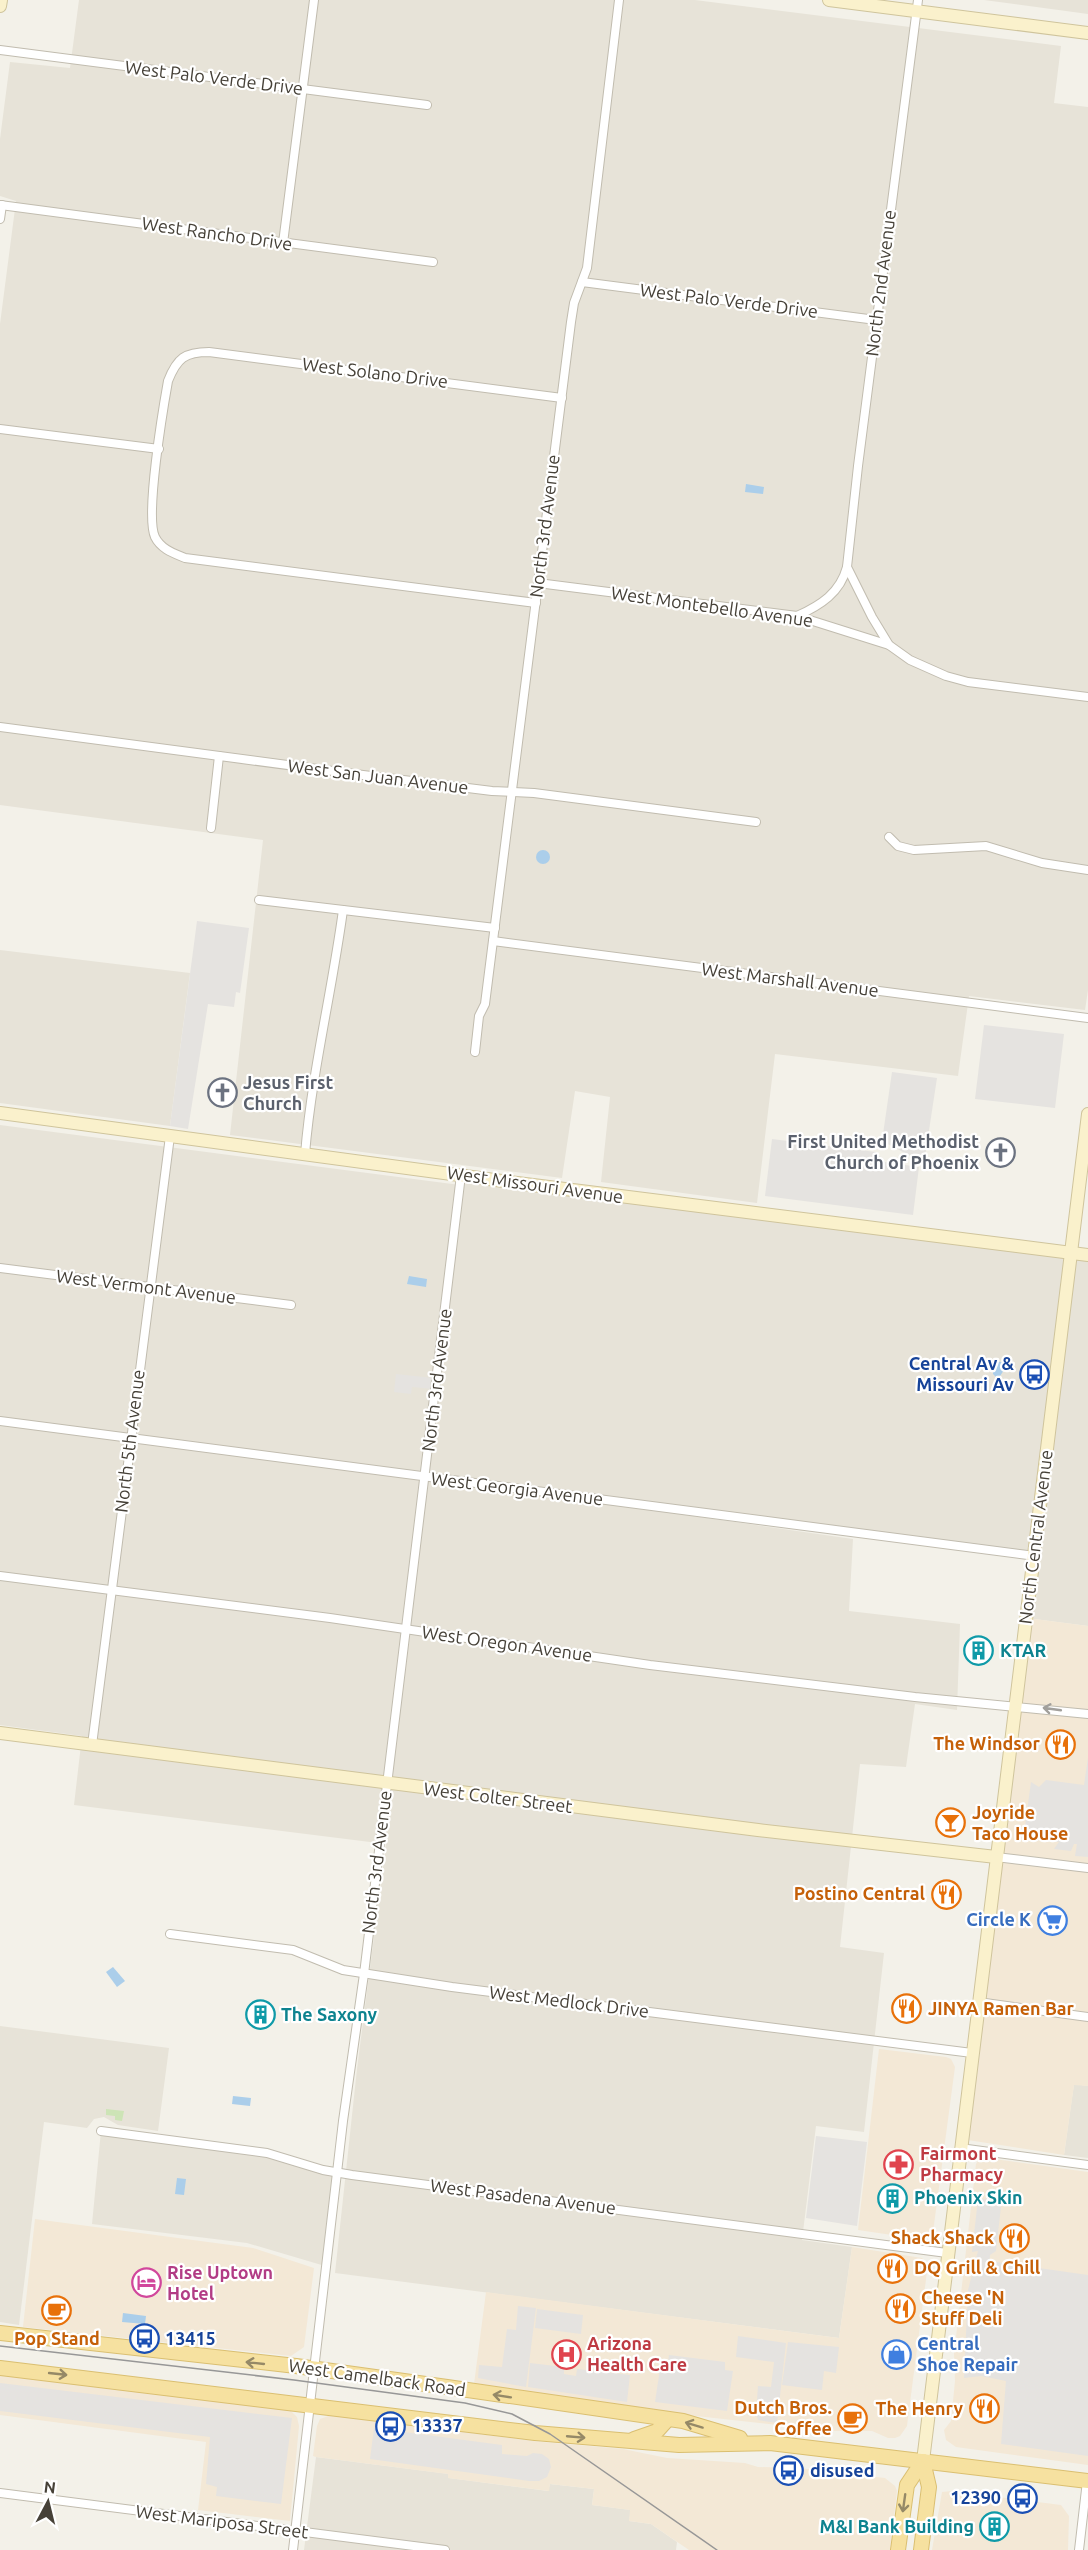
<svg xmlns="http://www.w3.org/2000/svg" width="1088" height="2550" viewBox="0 0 1088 2550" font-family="Ubuntu,sans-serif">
  <rect width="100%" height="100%" fill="#f3f1e9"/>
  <g fill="#e7e3d8">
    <path d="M 79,0 L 695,0 L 1061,46 L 1054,103 L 1088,107 L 1088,990 L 1085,1010 L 969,996 L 958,1076 L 775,1054 L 757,1203 L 601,1182 L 610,1097 L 575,1091 L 562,1178 L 230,1135 L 263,840 L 0,805 L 0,324 L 16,201 L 0,196 L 0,139 L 10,62 L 70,68 Z"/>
    <path d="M 984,0 L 1088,0 L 1088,14 Z"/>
    <path d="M 0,950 L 190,973 L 170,1126 L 0,1103 Z"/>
    <path d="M 0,1125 L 460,1185 L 461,1175 L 1088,1255 L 1088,1626 L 1027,1618 L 1034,1557 L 485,1486 L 853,1539 L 849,1611 L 960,1624 L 957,1710 L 915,1704 L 906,1767 L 860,1764 L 840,1947 L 884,1953 L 864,2132 L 816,2126 L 802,2240 L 852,2247 L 839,2338 L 335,2273 L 357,2069 L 386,1844 L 74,1805 L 82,1736 L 0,1725 Z"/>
    <path d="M 0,2026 L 169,2048 L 158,2131 L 118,2125 L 104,2117 L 94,2119 L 87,2128 L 44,2122 L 19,2325 L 0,2322 Z"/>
    <path d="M 1074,2084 L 1088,2086 L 1088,2158 L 1064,2155 Z"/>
    <path d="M 101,2131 L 267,2153 L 337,2172 L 325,2266 L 247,2243 L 92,2224 Z"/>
    <path d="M 316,2457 L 449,2474 L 449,2478 L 548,2491 L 550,2484 L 594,2489 L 592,2505 L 631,2510 L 629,2521 L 651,2524 L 677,2542 L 676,2550 L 304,2550 Z"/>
  </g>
  <g fill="#f3e8d6">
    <path d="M 1027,1618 L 1088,1626 L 1088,2086 L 1074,2085 L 1064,2155 L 961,2139 Z"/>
    <path d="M 879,2049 L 946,2057 L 951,2059 L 955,2067 L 933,2232 L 926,2240 L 858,2230 Z"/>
    <path d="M 987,2158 L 1088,2172 L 1088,2465 L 956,2447 L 946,2440 L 944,2430 L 951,2421 L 955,2381 L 954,2354 L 976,2164 L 978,2161 Z"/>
    <path d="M 35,2219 L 253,2248 L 314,2268 L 304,2347 L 291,2356 L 23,2327 Z"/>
    <path d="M 852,2247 L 922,2258 L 928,2264 L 907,2426 L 900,2436 L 895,2438 L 888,2438 L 872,2431 L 831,2431 L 633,2409 L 474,2384 L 486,2292 L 839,2338 Z"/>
    <path d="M 0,2375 L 288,2408 L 297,2417 L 299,2426 L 290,2521 L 198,2510 L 206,2442 L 0,2415 Z"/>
    <path d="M 331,2415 L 542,2442 L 623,2449 L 667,2458 L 745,2463 L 758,2467 L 799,2468 L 885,2478 L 895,2486 L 897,2491 L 890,2550 L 689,2550 L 651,2524 L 629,2521 L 630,2510 L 592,2505 L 594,2489 L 550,2484 L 549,2491 L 448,2478 L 448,2474 L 316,2457 L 313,2456 L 317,2426 L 320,2419 Z"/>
    <path d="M 952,2491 L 1061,2505 L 1069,2516 L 1068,2550 L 932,2550 L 942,2492 Z"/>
  </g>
  <path fill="#cde4b6" d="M 106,2109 L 124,2111 L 122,2121 L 115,2120 L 115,2116 L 106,2115 Z"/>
  <g fill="#e5e3e0">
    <path d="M 197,921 L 249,928 L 240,993 L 236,992 L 234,1007 L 208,1004 L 188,1129 L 170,1126 Z"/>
    <path d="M 984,1025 L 1064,1034 L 1055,1108 L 975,1099 Z"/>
    <path d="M 892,1072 L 937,1078 L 924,1163 L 882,1141 Z"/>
    <path d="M 772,1139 L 876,1152 L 885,1162 L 919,1167 L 913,1215 L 765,1196 Z"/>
    <path d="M 396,1374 L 433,1378 L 432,1389 L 412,1387 L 411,1394 L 394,1392 Z"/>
    <path d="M 1088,1758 L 1088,1857 L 1075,1856 L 1077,1844 L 1074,1844 L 1071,1851 L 1054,1849 L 1059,1842 L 1038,1840 L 1028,1834 L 1025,1826 L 1031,1782 L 1039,1787 L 1046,1780 L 1084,1785 Z"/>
    <path d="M 816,2136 L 867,2142 L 857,2226 L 806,2218 Z"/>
    <path d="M 1002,2198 L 996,2251 L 990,2255 L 989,2269 L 995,2269 L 996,2262 L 1088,2275 L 1088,2456 L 1001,2444 L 1006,2381 L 981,2376 L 964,2378 L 968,2290 L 978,2251 L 972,2252 L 978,2199 Z"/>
    <path d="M 518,2306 L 536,2308 L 526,2387 L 478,2378 L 479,2365 L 502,2367 L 507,2329 L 516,2330 Z"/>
    <path d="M 537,2309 L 583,2315 L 581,2334 L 535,2328 Z"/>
    <path d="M 738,2336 L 786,2343 L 777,2423 L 758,2420 L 756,2413 L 758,2386 L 771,2387 L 774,2362 L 736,2357 Z"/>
    <path d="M 788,2342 L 839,2347 L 836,2373 L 824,2371 L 822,2390 L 782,2385 Z"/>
    <path d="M 669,2355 L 725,2362 L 725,2370 L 733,2371 L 727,2411 L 655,2402 L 661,2362 L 668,2362 Z"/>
    <path d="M 530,2363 L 564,2367 L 564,2374 L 576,2376 L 577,2369 L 630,2375 L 627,2402 L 528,2387 Z"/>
    <path d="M 0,2383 L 292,2418 L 281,2504 L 216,2496 L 217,2487 L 206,2484 L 210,2437 L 0,2411 Z"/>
    <path d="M 374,2428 L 502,2445 L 502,2454 L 527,2456 L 533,2453 L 542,2454 L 549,2459 L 551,2467 L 547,2477 L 539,2481 L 529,2481 L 370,2459 Z"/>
  </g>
  <g fill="#abceea">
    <path d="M 746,484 L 764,487 L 763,494 L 745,492 Z"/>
    <circle cx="543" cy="857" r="7"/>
    <path d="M 409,1276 L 427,1279 L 426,1287 L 407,1284 Z"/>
    <path d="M 998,1362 L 1006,1362 L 1012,1366 L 1011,1368 L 1006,1367 L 1000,1376 L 996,1377 L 993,1374 L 993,1367 Z"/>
    <path d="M 113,1967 L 125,1981 L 117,1987 L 106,1972 Z"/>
    <path d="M 233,2096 L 251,2098 L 250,2106 L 232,2104 Z"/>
    <path d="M 177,2178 L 186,2179 L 184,2195 L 175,2194 Z"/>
    <path d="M 123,2313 L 146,2316 L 145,2324 L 122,2322 Z"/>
  </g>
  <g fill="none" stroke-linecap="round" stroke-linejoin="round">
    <defs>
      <g id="street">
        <path d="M 0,50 L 427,105"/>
        <path d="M 0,205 L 433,262"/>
        <path d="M 0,219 L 2,205"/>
        <path d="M 283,243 L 314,0"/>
        <path d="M 582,282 L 876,320"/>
        <path d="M 0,429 L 159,449"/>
        <path d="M 538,583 L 797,616 L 889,645 L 910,660 L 946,676 L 968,682 L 1088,697"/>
        <path d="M 536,603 L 185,558 C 173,553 161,549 155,537 C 145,516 163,409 168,381 C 177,358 185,352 209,352 L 562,398"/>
        <path d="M 797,616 C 821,605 840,593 847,567"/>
        <path d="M 889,645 L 872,617 L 847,567 L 858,466 L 918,0"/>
        <path d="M 0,727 L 363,775 L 492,791 L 534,793 L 756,822"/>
        <path d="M 211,828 L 219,756"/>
        <path d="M 889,837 L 898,846 L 914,850 L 986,846 L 1042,863 L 1088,870"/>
        <path d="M 259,900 L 495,928"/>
        <path d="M 493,941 L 1088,1018"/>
        <path d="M 475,1052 L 479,1016 L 485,1004 L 571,322 L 574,303 L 587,268 L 619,0"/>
        <path d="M 305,1154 C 312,1071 332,992 343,910"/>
        <path d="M 0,1268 L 291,1305"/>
        <path d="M 0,1421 L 1035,1556"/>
        <path d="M 0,1576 L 330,1618 L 650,1665 L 915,1697 L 1088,1714"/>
        <path d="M 92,1745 L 170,1136"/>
        <path d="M 996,1857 L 1088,1868"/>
        <path d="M 170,1934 L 293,1950 L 343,1970 L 452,1987 L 972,2053"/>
        <path d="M 978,2002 L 1088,2017"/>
        <path d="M 101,2131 L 267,2153 L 323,2170 L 352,2175 L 947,2253"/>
        <path d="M 960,2148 L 1088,2165"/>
        <path d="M 0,2493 L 445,2550"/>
        <path d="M 293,2550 L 343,2121 L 364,1974 L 461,1175"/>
        <path d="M 1079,2550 L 1087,2481"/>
      </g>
      <g id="secondary">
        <path d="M 829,0 L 1088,33"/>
        <path d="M 0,6 L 1,0"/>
        <path d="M 0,1113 L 525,1184 L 1088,1255"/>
        <path d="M 0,1733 L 758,1830 L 996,1857"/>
        <path d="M 923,2461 L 1088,1114"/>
      </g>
      <g id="primary">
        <path d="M 0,2333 L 296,2366 L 447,2387 L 683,2421 L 740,2438"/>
        <path d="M 0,2368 L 535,2433 L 679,2445 L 770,2443 L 1088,2481"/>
        <path d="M 634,2439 L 657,2431 L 667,2420"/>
        <path d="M 898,2550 L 907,2485 L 923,2461"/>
        <path d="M 921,2550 L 929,2487 L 923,2461"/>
      </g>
    </defs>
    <use href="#street" stroke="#c1bcaf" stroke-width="10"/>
    <use href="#secondary" stroke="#cfc49c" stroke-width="14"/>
    <use href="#primary" stroke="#dabf71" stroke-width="16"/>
    <use href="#street" stroke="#fff" stroke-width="8"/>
    <use href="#secondary" stroke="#faf1cc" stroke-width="12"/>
    <use href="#primary" stroke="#f6e1a0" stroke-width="14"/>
    <path stroke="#979797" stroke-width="1.5" d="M 0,2346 L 294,2380 L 465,2403 L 512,2414 L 550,2434 L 717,2550"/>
  </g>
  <defs><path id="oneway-shaft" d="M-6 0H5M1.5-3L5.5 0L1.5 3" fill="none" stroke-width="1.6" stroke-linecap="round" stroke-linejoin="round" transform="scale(1.5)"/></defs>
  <use stroke="#a2a09c" href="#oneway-shaft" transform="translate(1052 1709) rotate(-172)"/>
  <g stroke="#958967">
    <use href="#oneway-shaft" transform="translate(255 2363) rotate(-174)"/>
    <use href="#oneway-shaft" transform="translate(58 2374) rotate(6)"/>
    <use href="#oneway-shaft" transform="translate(502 2396) rotate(-171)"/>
    <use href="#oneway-shaft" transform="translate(694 2425) rotate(-163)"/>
    <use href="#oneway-shaft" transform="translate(576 2437) rotate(5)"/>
    <use href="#oneway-shaft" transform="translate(904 2503) rotate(98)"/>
  </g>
  <defs>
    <symbol id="church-ring" viewBox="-11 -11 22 22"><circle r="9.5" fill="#fff" stroke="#6b7280" stroke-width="1.5"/><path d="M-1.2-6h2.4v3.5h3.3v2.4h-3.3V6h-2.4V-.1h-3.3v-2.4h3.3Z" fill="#6b7280"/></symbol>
    <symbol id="bus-ring" viewBox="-11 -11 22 22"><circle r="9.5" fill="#fff" stroke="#1a4fb4" stroke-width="1.5"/><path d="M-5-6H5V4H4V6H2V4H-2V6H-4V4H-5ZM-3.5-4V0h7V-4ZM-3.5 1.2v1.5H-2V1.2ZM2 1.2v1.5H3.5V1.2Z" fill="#1a4fb4"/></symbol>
    <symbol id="building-ring" viewBox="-11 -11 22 22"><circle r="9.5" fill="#fff" stroke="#0f9aa8" stroke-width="1.5"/><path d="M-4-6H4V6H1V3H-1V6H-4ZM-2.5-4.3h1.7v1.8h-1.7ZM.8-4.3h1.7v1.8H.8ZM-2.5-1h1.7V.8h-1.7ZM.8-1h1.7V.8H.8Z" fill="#0f9aa8"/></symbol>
    <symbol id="restaurant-ring" viewBox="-11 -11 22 22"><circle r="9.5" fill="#fff" stroke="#e8710a" stroke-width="1.5"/><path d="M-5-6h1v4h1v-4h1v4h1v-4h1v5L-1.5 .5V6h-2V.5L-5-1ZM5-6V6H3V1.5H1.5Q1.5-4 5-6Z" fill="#e8710a"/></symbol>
    <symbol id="bar-ring" viewBox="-11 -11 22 22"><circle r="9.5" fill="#fff" stroke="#e8710a" stroke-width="1.5"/><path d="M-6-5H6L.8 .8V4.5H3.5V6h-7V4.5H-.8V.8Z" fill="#e8710a"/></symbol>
    <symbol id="supermarket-ring" viewBox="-11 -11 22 22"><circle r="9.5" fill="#fff" stroke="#3f7fe0" stroke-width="1.5"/><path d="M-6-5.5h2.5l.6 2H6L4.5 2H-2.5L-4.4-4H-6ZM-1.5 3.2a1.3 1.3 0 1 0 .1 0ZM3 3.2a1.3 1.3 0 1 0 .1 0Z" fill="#3f7fe0"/></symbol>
    <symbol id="pharmacy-ring" viewBox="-11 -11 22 22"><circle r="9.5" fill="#fff" stroke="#e0444e" stroke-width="1.5"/><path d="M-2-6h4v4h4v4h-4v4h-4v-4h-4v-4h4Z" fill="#e0444e"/></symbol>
    <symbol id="hotel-ring" viewBox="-11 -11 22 22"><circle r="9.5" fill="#fff" stroke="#d1479c" stroke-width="1.5"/><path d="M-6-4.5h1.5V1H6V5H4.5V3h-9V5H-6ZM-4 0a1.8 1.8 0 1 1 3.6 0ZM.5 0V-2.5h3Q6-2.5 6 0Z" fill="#d1479c"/></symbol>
    <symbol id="cafe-ring" viewBox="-11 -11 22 22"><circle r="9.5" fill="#fff" stroke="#e8710a" stroke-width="1.5"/><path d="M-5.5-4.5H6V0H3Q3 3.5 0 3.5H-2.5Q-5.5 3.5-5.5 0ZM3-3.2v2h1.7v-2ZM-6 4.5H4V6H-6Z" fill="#e8710a"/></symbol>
    <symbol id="hospital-ring" viewBox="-11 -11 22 22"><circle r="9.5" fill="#fff" stroke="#e0444e" stroke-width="1.5"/><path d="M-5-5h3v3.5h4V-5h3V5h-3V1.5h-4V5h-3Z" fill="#e0444e"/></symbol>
    <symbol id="shop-ring" viewBox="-11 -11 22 22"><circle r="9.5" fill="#fff" stroke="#3f7fe0" stroke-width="1.5"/><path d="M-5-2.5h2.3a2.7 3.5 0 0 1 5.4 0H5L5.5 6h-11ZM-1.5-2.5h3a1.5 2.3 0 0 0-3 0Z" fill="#3f7fe0"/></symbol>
  </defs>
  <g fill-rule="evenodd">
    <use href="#church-ring" x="206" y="1076" width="33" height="33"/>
    <use href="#church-ring" x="984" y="1136" width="33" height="33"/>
    <use href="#bus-ring" x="1018" y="1358" width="33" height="33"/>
    <use href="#building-ring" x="962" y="1634" width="33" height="33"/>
    <use href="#restaurant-ring" x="1044" y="1728" width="33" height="33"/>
    <use href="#bar-ring" x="934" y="1806" width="33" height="33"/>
    <use href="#restaurant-ring" x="930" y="1878" width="33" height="33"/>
    <use href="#supermarket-ring" x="1036" y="1904" width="33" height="33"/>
    <use href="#restaurant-ring" x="890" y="1992" width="33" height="33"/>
    <use href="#building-ring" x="244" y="1998" width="33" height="33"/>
    <use href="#pharmacy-ring" x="882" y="2148" width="33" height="33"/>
    <use href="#building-ring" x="876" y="2182" width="33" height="33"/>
    <use href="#restaurant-ring" x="998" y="2222" width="33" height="33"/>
    <use href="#restaurant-ring" x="876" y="2252" width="33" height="33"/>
    <use href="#hotel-ring" x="130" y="2266" width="33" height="33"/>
    <use href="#restaurant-ring" x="884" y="2292" width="33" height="33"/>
    <use href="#cafe-ring" x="40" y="2294" width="33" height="33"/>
    <use href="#bus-ring" x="128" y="2322" width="33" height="33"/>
    <use href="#hospital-ring" x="550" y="2338" width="33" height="33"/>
    <use href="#shop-ring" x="880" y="2338" width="33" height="33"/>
    <use href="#restaurant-ring" x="968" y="2392" width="33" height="33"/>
    <use href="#cafe-ring" x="836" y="2402" width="33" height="33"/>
    <use href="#bus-ring" x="374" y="2410" width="33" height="33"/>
    <use href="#bus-ring" x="772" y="2454" width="33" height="33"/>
    <use href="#bus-ring" x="1006" y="2482" width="33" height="33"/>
    <use href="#building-ring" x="978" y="2510" width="33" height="33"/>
  </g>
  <g text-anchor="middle" stroke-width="4.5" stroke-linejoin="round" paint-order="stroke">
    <g font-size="18" fill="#464138" stroke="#fff">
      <text transform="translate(214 78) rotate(7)" y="6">West Palo Verde Drive</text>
      <text transform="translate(217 234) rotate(8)" y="6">West Rancho Drive</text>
      <text transform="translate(881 283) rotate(-83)" y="6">North 2nd Avenue</text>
      <text transform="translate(729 301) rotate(7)" y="6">West Palo Verde Drive</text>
      <text transform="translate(375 373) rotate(7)" y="6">West Solano Drive</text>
      <text transform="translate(545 526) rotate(-83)" y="6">North 3rd Avenue</text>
      <text transform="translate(712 607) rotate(8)" y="6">West Montebello Avenue</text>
      <text transform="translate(378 777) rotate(7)" y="6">West San Juan Avenue</text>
      <text transform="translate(790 980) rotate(7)" y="6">West Marshall Avenue</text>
      <text transform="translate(535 1185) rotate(8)" y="6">West Missouri Avenue</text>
      <text transform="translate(146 1287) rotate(7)" y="6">West Vermont Avenue</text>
      <text transform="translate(437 1380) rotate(-83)" y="6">North 3rd Avenue</text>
      <text transform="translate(130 1441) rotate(-83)" y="6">North 5th Avenue</text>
      <text transform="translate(517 1489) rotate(7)" y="6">West Georgia Avenue</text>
      <text transform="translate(1036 1537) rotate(-83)" y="6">North Central Avenue</text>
      <text transform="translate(507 1644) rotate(8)" y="6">West Oregon Avenue</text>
      <text transform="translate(498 1798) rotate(7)" y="6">West Colter Street</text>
      <text transform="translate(377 1862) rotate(-83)" y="6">North 3rd Avenue</text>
      <text transform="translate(569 2002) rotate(7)" y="6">West Medlock Drive</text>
      <text transform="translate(523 2197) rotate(7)" y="6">West Pasadena Avenue</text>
      <text transform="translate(377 2378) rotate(8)" y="6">West Camelback Road</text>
      <text transform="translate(222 2522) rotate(7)" y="6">West Mariposa Street</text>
    </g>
    <g font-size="18" font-weight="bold" fill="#5b616d" stroke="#fff" text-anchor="start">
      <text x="243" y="1089">Jesus First<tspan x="243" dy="21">Church</tspan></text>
      <text x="979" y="1148" text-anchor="end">First United Methodist<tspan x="979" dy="21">Church of Phoenix</tspan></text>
    </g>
    <g font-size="18" font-weight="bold" fill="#164399" stroke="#fff" text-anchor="start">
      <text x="1014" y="1370" text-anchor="end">Central Av &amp;<tspan x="1014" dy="21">Missouri Av</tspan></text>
      <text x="165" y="2345">13415</text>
      <text x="412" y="2432">13337</text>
      <text x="810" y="2477">disused</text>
      <text x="1001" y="2504" text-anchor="end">12390</text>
    </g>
    <g font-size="18" font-weight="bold" fill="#0d838f" stroke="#fff" text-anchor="start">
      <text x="1000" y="1657">KTAR</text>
      <text x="281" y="2021">The Saxony</text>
      <text x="914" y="2204">Phoenix Skin</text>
      <text x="974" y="2533" text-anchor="end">M&amp;I Bank Building</text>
    </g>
    <g font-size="18" font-weight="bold" fill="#c56008" stroke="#fff" text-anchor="end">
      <text x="1040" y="1750">The Windsor</text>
      <text x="972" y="1819" text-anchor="start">Joyride<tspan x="972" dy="21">Taco House</tspan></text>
      <text x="925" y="1900">Postino Central</text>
      <text x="928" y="2015" text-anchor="start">JINYA Ramen Bar</text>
      <text x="994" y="2244">Shack Shack</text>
      <text x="914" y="2274" text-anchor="start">DQ Grill &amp; Chill</text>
      <text x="921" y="2304" text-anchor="start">Cheese 'N<tspan x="921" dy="21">Stuff Deli</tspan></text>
      <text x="57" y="2345" text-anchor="middle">Pop Stand</text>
      <text x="832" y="2414">Dutch Bros.<tspan x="832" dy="21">Coffee</tspan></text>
      <text x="963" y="2415">The Henry</text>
    </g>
    <g font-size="18" font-weight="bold" fill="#366cbe" stroke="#fff" text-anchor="end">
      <text x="1031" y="1926">Circle K</text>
      <text x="917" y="2350" text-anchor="start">Central<tspan x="917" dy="21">Shoe Repair</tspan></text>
    </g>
    <g font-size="18" font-weight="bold" fill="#be3a42" stroke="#fff" text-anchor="start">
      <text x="920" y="2160">Fairmont<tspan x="920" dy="21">Pharmacy</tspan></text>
      <text x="587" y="2350">Arizona<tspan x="587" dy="21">Health Care</tspan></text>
    </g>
    <g font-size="18" font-weight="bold" fill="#b23c85" stroke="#fff" text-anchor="start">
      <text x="167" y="2279">Rise Uptown<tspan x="167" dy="21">Hotel</tspan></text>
    </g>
  </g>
  <g transform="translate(48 2502) rotate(7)" stroke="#ffffff" stroke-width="4.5" paint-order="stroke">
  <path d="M0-4.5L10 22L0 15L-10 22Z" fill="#464138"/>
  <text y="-9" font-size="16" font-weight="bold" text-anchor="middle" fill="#464138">N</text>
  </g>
</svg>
